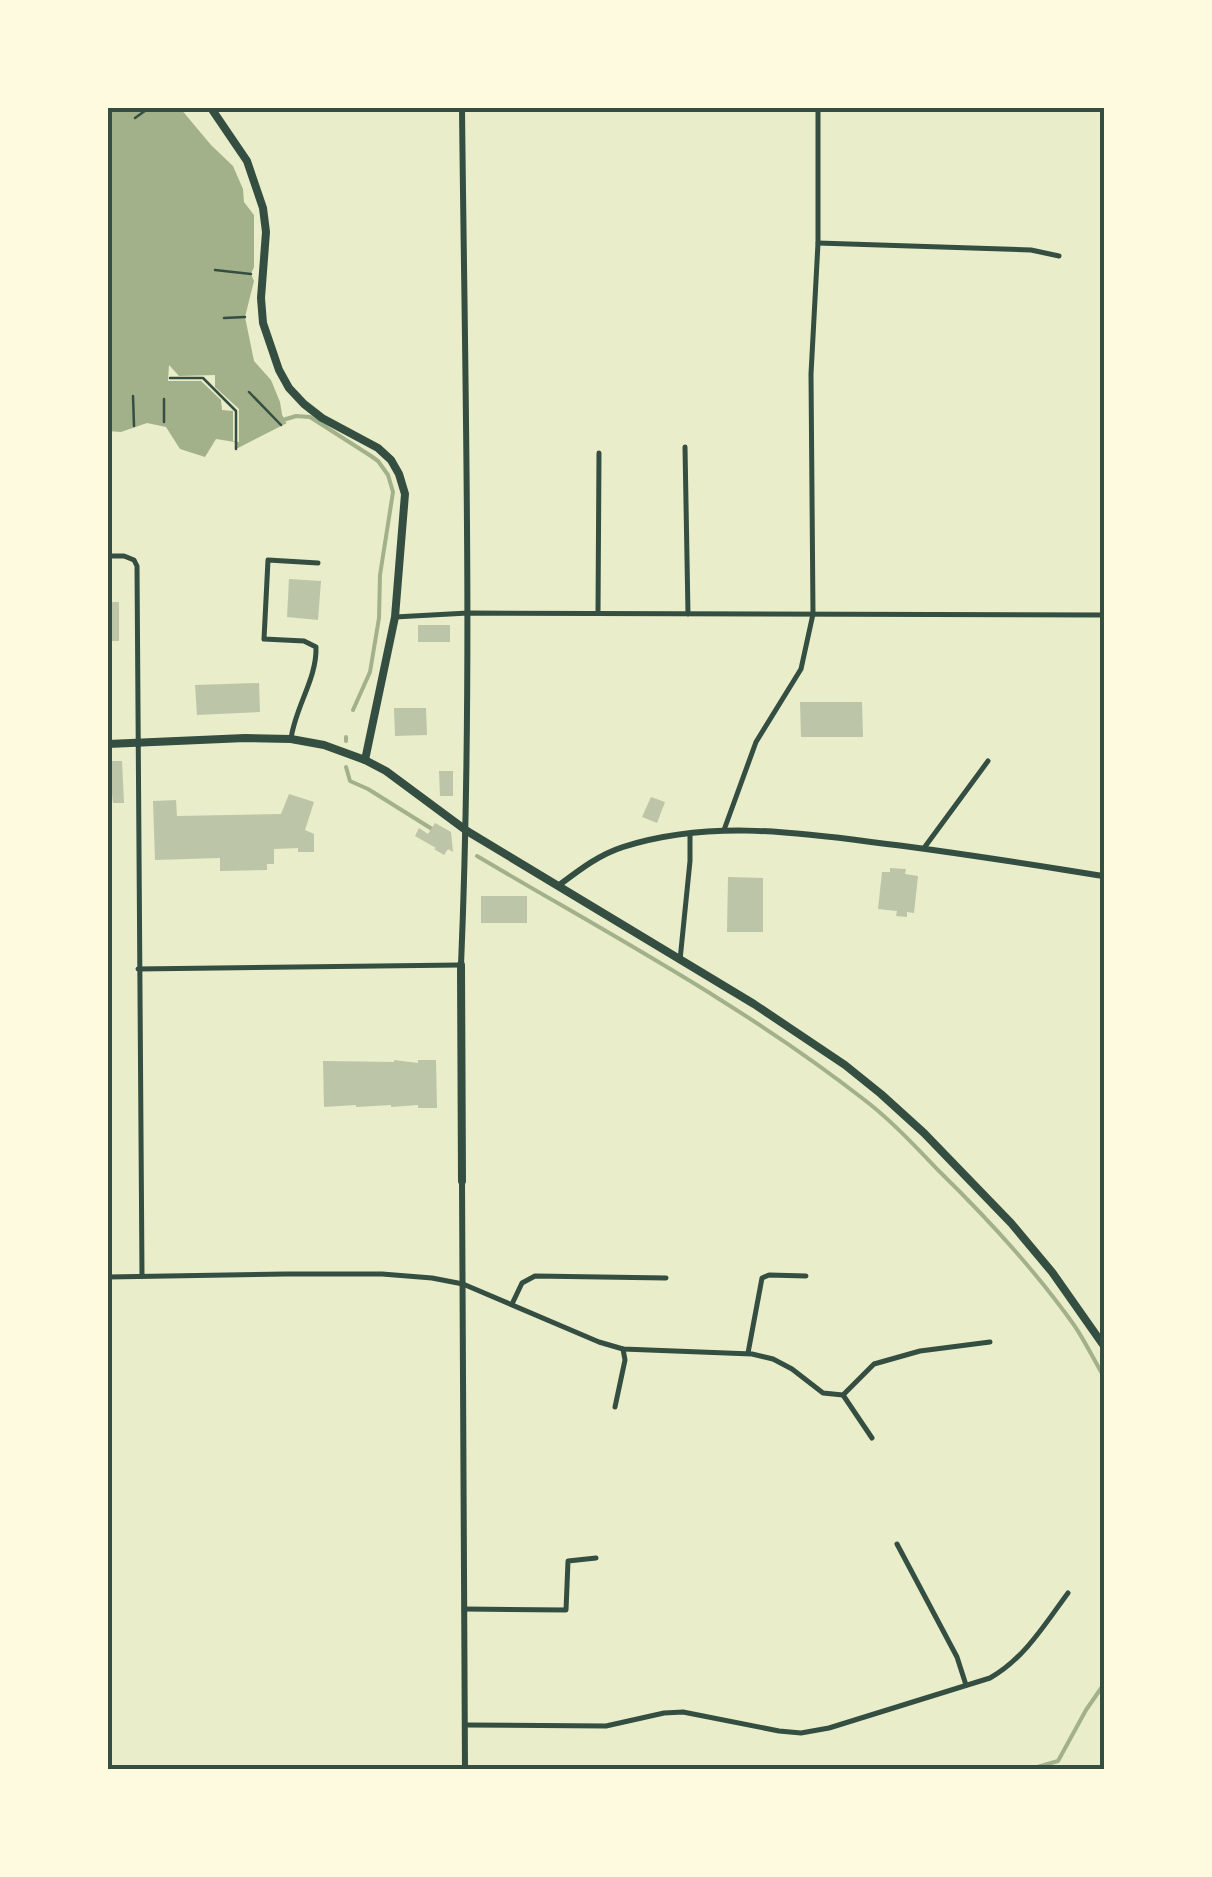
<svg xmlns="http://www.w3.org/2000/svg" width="1212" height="1877" viewBox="0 0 1212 1877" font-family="Rubik,sans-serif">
  <rect width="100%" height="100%" fill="#e9edc9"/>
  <path fill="#a3b18a" d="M 108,108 L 180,108 L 211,145 L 233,166 L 243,189 L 244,202 L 254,215 L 254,267 L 251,274 L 254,281 L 245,317 L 254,361 L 271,380 L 280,402 L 283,420 L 287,423 L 236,449 L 235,442 L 216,439 L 205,457 L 180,449 L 166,427 L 147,423 L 121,432 L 108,431 Z"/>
  <path fill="#e9edc9" d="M 169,365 L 179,376 L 215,375 L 215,387 L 239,409 L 239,442 L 233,441 L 233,411 L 222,410 L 221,400 L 201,381 L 168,381 Z"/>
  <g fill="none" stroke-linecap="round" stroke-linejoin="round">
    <g stroke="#a3b18a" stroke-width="4">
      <path d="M 281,417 L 283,420 L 296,416 L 310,417 L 371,456 L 378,461 L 388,475 L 393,492 L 380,575 L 379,618 L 370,672 L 353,710"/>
      <path d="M 346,741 L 346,737"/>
      <path d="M 346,767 L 350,781 L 368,789 L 432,829"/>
      <path d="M 477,856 C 607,933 743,1005 862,1098 C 890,1119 914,1145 939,1171 C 987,1218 1035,1270 1074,1325 C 1085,1341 1094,1360 1104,1377"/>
      <path d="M 1027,1770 L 1058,1761 L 1086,1710 L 1104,1684"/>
    </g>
  </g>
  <g fill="#bcc5a7">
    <path d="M 289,579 L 321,581 L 318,620 L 287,617 Z"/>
    <rect x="108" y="602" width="11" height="39"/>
    <rect x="418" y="625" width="32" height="17"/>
    <path d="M 259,683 L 260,712 L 197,715 L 195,685 Z"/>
    <path d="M 800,702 L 862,702 L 863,737 L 801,737 Z"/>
    <path d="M 394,708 L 426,708 L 427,735 L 395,736 Z"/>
    <path d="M 108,761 L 122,761 L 124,803 L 113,803 L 112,794 L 108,794 Z"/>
    <path d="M 439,771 L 453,771 L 453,796 L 440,796 Z"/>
    <path d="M 289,794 L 314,802 L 305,830 L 314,834 L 314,852 L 298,852 L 298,848 L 274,849 L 274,864 L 267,864 L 267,870 L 220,871 L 220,858 L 155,860 L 153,801 L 176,800 L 177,816 L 281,814 Z"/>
    <path d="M 651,797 L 665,802 L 657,823 L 642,817 Z"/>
    <path d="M 435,823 L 451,832 L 453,852 L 448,849 L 444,855 L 434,849 L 436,848 L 415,836 L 419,828 L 428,834 Z"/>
    <path d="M 890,868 L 906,869 L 905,874 L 918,876 L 914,913 L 907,912 L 907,917 L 896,916 L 897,911 L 878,909 L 882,872 L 890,872 Z"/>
    <path d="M 728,877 L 763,878 L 763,932 L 727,932 Z"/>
    <rect x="481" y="896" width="46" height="27"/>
    <path d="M 394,1060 L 418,1063 L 418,1060 L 436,1060 L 437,1108 L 418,1108 L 418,1105 L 391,1107 L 391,1105 L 356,1107 L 356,1105 L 324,1107 L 323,1061 L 394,1062 Z"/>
  </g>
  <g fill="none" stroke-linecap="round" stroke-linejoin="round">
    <g stroke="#344e41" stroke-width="2.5">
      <path d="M 135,118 L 149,108"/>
      <path d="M 215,270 L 251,274"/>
      <path d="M 224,318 L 245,317"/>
      <path d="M 170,378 L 203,378 L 236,411 L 236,449"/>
      <path d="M 249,392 L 281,425"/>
      <path d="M 133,396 L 134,426"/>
      <path d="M 164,399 L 164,422"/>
    </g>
    <g stroke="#344e41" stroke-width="5">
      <path d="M 818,243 L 1031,250 L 1059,256"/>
      <path d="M 685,447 L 688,614"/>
      <path d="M 108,556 L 124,556 L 134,560 L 137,566 L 142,1276"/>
      <path d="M 598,613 L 599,453"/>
      <path d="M 395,617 L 468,613 L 1104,615"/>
      <path d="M 291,739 C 295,707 317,679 316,647 L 304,641 L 264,639 L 268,560 L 318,563"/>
      <path d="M 724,830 L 756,742 L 801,669 L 813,614 L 811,374 L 818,243 L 818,108"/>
      <path d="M 924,848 L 988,761"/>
      <path d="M 680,960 L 690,861 L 690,834"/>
      <path d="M 138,969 L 460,965"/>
      <path d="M 108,1277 L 286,1274 L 382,1274 L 432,1278 L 463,1284 L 599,1342 L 623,1349 L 752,1354 L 773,1359 L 792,1369 L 823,1393 L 843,1395 L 874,1364 L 920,1351 L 990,1342"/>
      <path d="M 512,1304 L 522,1283 L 535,1276 L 666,1278"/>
      <path d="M 748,1353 L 762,1278 L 769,1275 L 806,1276"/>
      <path d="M 843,1395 L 872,1438"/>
      <path d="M 615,1407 L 625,1360 L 623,1349"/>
      <path d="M 897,1544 L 957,1657 L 966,1685"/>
      <path d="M 464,1609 L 566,1610 L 568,1561 L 596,1558"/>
      <path d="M 465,1725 L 606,1726 L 664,1713 L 683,1712 L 779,1731 L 801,1733 L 829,1728 L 990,1678 C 1024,1659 1045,1624 1068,1593"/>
    </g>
    <g stroke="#344e41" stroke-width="6">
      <path d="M 558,886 C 578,871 598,855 623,847 C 705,821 788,831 871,842 C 949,851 1027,864 1104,876"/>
      <path d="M 461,965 C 473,679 465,393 462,108"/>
      <path d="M 462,1181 L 465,1770"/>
    </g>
    <g stroke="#344e41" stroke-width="8">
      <path d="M 211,108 L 247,161 L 263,208 L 266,232 L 261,298 L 263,323 L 279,370 L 289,388 L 304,404 L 322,418 L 378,448 L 391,460 L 399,474 L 405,494 L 395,617 L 365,760"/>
      <path d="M 108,744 L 245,738 L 291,739 L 324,745 L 365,760 L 386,771 L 467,831 L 754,1004 L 845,1065 L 881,1094 L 924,1133 L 1011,1223 L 1052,1272 L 1104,1346"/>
      <path d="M 461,965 L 462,1181"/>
    </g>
  </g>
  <rect width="1212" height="1877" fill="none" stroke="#fefae0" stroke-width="220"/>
  <rect x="110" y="110" width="992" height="1657" fill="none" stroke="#344e41" stroke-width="4"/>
</svg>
